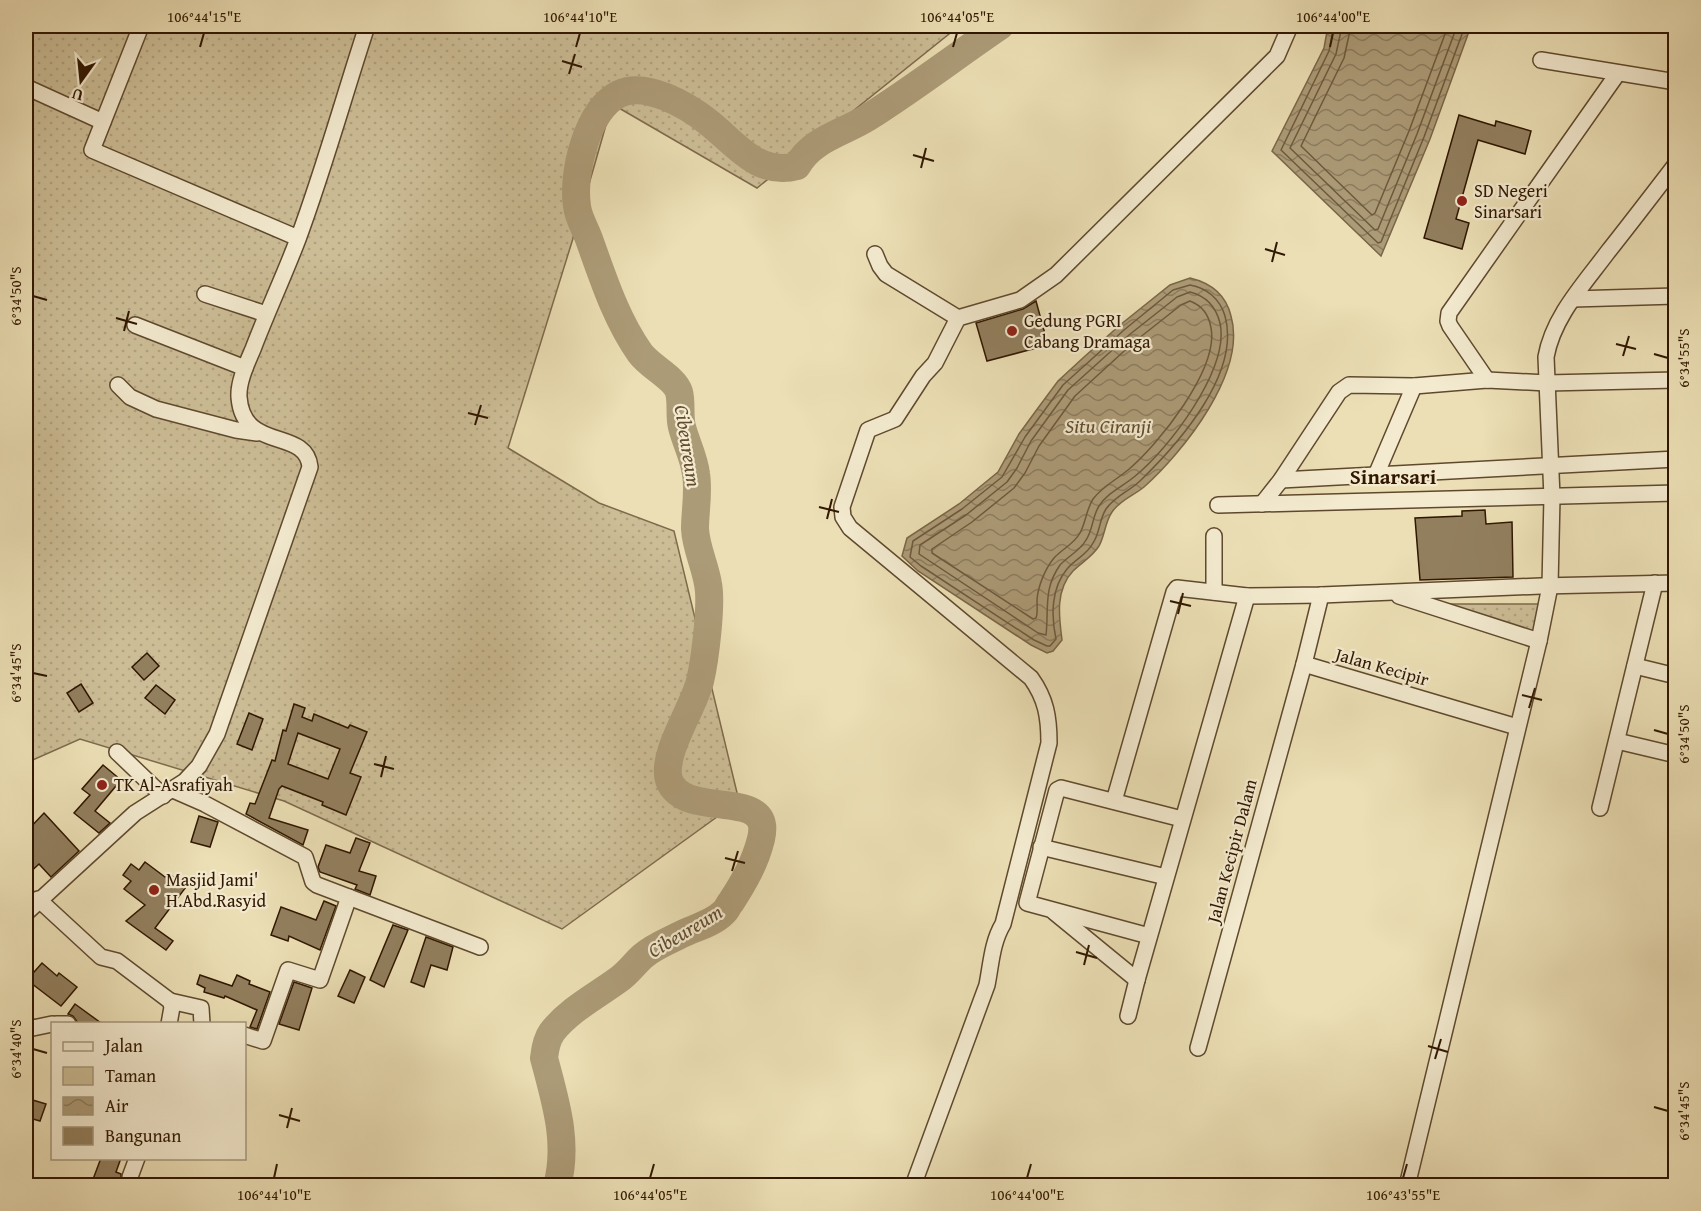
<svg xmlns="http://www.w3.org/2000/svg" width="1701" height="1211" viewBox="0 0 1701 1211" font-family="'Gentium Book Plus',serif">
  <defs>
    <pattern id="green-dots" width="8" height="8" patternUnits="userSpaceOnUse" patternTransform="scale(1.5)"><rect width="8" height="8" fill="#ccbd96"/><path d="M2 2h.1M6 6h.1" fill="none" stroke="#b0a280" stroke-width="1.8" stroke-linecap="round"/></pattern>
    <pattern id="water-waves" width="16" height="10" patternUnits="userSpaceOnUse" patternTransform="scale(1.5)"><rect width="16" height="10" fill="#ac9b77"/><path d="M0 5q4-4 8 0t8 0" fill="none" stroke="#8c7d5f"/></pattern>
  </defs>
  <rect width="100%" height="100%" fill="#ecdfb5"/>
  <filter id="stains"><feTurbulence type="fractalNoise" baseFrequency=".00333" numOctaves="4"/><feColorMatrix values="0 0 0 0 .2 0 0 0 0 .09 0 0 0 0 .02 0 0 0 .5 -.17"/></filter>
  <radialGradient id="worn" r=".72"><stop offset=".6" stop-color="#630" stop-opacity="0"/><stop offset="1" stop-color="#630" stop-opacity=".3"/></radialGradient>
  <g fill="url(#green-dots)" stroke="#7e6a4b" stroke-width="1.5">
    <path d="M 26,26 L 959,26 L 757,188 L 612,104 L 579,219 L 508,448 L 599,503 L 674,531 L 739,801 L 562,929 L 284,801 L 80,739 L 26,763 Z"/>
    <path d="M 1446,604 L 1543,604 L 1535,637 Z"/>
  </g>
  <g fill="url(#water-waves)" stroke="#7a6647" stroke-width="1.5">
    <path d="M 1328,26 L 1471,26 L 1430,139 L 1381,256 L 1272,151 L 1324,48 Z"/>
    <path d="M 1190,278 C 1211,283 1226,295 1231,316 C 1247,372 1184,451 1144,487 C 1133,496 1120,500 1112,512 C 1105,522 1105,535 1099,546 C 1092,557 1082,562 1073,571 C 1055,590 1059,617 1062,640 L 1053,651 L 1047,653 L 1031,645 L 918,571 L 902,556 L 907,538 L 959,504 L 998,472 L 1019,434 L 1038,408 L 1058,381 L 1084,357 L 1120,325 L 1170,285 Z"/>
  </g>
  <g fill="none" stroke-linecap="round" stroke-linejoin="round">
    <g stroke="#6e593c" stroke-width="1.5">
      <path d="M 1334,26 L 1329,51 L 1281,150 L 1378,243 L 1381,242 L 1424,137 L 1465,26"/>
      <path d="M 1342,26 L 1336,54 L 1290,148 L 1375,230 L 1378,229 L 1417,134 L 1457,26"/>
      <path d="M 1351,26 L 1344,58 L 1301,146 L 1372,215 L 1375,213 L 1409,131 L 1448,26"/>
      <path d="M 1190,285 C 1207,288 1220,299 1225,316 C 1241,373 1179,443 1141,480 C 1130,491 1115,496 1106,509 C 1099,520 1100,533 1093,543 C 1087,555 1075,559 1067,569 C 1051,588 1051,616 1056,639 L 1050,646 L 1047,646 L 1034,640 L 921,566 L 910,557 L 913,541 L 962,509 L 1002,477 L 1025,437 L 1063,385 L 1124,330 L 1173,290 Z"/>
      <path d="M 1190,292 C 1206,296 1216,307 1220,323 C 1230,369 1168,450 1134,477 C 1122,487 1108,492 1099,506 C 1092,517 1093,530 1086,540 C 1080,551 1068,556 1060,565 C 1043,589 1049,609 1046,635 L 1038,633 L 919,554 L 920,545 L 966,515 L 1007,482 L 1017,468 L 1031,441 L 1068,390 L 1129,335 L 1177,297 Z"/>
      <path d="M 1190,301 C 1203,306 1209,315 1211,328 C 1219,369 1158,445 1128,470 C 1116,480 1103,486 1093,499 C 1086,510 1086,522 1080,533 C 1074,544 1062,549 1054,558 C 1045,569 1038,586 1037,600 C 1037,606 1038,613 1036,618 L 1033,619 L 932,553 L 932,549 L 972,522 L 1014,488 L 1025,473 L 1039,446 L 1075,396 L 1134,342 L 1181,305 Z"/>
    </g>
    <path stroke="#ac9b77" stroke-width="28" d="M 557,1186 C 569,1142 555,1100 544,1058 C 545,1049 547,1039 552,1032 C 569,1010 596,996 618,980 C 628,973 634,964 643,956 C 653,947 668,941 680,935 C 693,928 712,924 723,913 C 727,910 728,905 731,902 C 744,882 755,863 761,839 C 774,785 684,822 669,780 C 661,754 694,707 700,681 C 705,660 712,604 708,584 C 705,565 696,548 695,529 C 695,511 699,492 696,474 C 694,457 686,443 682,427 C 679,416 682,403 679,392 C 675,378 650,367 640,353 C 616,319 603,278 589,239 C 585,228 578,217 577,206 C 572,173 587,110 619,94 C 645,81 687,105 708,122 C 735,143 758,177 797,166 C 812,139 843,133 867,118 C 913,89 956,56 1000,26"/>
  </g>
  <g fill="#927f5e" stroke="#301700" stroke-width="1.5" fill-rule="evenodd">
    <path d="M 1459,115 L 1495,126 L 1496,121 L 1531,131 L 1525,154 L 1478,140 L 1456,219 L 1469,223 L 1462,249 L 1424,238 Z"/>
    <path d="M 1036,301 L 1048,345 L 987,361 L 976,323 L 1023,309 Z"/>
    <path d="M 1485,510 L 1486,524 L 1512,522 L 1513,577 L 1420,580 L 1415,518 L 1462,516 L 1462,511 Z"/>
    <path d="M 147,653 L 159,666 L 144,680 L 132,667 Z"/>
    <path d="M 81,684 L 93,703 L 79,712 L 67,693 Z"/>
    <path d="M 156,685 L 175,700 L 165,714 L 145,698 Z"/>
    <path d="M 294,704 L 305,708 L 302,717 L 312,721 L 314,714 L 348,728 L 350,725 L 367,732 L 350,773 L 361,777 L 346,815 L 322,805 L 323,802 L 282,786 L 279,789 L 269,818 L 308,830 L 303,845 L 246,814 L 250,803 L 255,804 L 272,760 L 275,761 L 283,730 L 286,731 ZM 298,733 L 340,749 L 328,779 L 288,764 Z"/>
    <path d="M 249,713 L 263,719 L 252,750 L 237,744 Z"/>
    <path d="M 103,765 L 121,780 L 95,811 L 110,823 L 99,833 L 74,813 L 90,795 L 82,789 Z"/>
    <path d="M 44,813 L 79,851 L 51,877 L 39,864 L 26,876 L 26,832 Z"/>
    <path d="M 199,816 L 218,822 L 210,847 L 191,842 Z"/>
    <path d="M 356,838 L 370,843 L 359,871 L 376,876 L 370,895 L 355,889 L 357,885 L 320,872 L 318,867 L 326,845 L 350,853 Z"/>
    <path d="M 145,862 L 165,877 L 168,873 L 186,887 L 155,928 L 173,941 L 166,950 L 126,921 L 145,905 L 124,889 L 131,881 L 123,875 L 131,864 L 139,870 Z"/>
    <path d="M 324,901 L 336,906 L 320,950 L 289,936 L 288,941 L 271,935 L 281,907 L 316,920 Z"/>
    <path d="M 393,925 L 408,930 L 384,987 L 370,980 Z"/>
    <path d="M 426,937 L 453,947 L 447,970 L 431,965 L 424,987 L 411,982 Z"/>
    <path d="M 42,963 L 57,976 L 59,973 L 77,987 L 61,1006 L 27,980 Z"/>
    <path d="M 350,970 L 365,977 L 354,1003 L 338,996 Z"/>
    <path d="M 200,975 L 232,986 L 237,975 L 250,981 L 249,984 L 270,992 L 257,1029 L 250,1027 L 257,1010 L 225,996 L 224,998 L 204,992 L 205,988 L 197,984 Z"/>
    <path d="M 294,982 L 312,988 L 299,1030 L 279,1024 Z"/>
    <path d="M 75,1004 L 101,1023 L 78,1023 L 73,1016 L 68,1014 Z"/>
    <path d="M 26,1098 L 46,1104 L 40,1121 L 26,1117 Z"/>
    <path d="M 101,1158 L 121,1158 L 116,1172 L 121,1174 L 121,1179 L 126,1185 L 102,1185 L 92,1182 Z"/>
  </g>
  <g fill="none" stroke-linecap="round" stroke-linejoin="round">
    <defs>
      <g id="minor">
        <path d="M 141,26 L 92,150 L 298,238"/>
        <path d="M 1541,60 L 1676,82"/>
        <path d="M 26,87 L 103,122"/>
        <path d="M 875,254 L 880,266 L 886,274 L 958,318"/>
        <path d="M 205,294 L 266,314"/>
        <path d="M 1573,299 L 1676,296"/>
        <path d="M 135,325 L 245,368"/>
        <path d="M 1487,380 L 1450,326 L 1448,321 L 1449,313 L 1618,73"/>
        <path d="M 118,385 L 130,397 L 156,409 L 236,430 L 257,433"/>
        <path d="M 1376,475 L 1414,386"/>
        <path d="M 1281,480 L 1676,459"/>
        <path d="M 1262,504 L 1281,480 L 1339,392 L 1349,385 L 1414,386 L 1487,380 L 1547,383 L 1676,380"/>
        <path d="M 1218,505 L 1676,493"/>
        <path d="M 1214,592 L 1214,536"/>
        <path d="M 1321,595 L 1304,664 L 1517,727"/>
        <path d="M 1399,596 L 1539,641"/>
        <path d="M 1635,666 L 1676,676"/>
        <path d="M 1617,741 L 1676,755"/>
        <path d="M 117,752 L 163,796"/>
        <path d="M 173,790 L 205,804 L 305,857 L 313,882 L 317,885 L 480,947"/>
        <path d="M 1114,801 L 1174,592 L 1177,588 L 1247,596 L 1321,595 L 1541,586 L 1676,583"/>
        <path d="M 1600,808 L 1655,583"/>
        <path d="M 1041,847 L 1166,877"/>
        <path d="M 38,899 L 101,957 L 117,961 L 170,1001 L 172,1007 L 169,1024"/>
        <path d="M 1054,912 L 1137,980 L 1247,596"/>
        <path d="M 26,913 L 135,813 L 185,781 L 199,766 L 217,734 L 310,467 C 306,427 243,453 239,397 C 238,382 247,363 253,349 C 267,312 284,276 298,239 C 324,169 344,96 367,26"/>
        <path d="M 1149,936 L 1027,903 L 1057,790 L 1061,788 L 1182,819"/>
        <path d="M 170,1001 L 201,1008 L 202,1024"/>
        <path d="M 1128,1016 L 1137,980"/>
        <path d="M 26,1024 L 33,1028 L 52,1024"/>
        <path d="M 56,1024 L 68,1024"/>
        <path d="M 244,1035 L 263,1041 L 288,970 L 320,980 L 349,897"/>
        <path d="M 1198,1048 L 1304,664"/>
        <path d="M 130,1177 L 137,1158"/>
        <path d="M 913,1186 L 987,985 C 991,965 992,942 1003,924 L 1049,743 C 1049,717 1046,699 1031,678 L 850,528 L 843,517 L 842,507 L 868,430 L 895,419 L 923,376 L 935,363 L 958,318 L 1020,300 L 1056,275 L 1277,56 L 1290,26"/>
        <path d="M 1407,1186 L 1539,641 L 1550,586 L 1552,497 L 1546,357 C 1553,317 1584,284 1607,253 C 1630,224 1653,194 1676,164"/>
      </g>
    </defs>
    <use href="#minor" stroke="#5f492d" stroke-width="18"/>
    <use href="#minor" stroke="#f3eacf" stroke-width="15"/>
  </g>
  <path fill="none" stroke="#301700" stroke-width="2" d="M 200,47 L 204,33M 576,47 L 580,33M 953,47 L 957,33M 1330,47 L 1333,33M 562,61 L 582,67M 569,74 L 575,54M 913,155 L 934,161M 921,168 L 926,148M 1265,249 L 1285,255M 1272,262 L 1277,242M 33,296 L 47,300M 116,318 L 137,324M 124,331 L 129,311M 1616,344 L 1636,349M 1654,354 L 1668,358M 1623,356 L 1629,336M 468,413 L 488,418M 475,425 L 481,405M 819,507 L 839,512M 827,519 L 832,499M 1170,601 L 1191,606M 1178,614 L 1183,593M 33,673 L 47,676M 1522,695 L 1542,700M 1529,708 L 1535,688M 1654,730 L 1668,734M 374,764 L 394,769M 381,777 L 386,756M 725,858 L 745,863M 732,871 L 738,851M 1076,952 L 1097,958M 1084,965 L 1089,945M 1428,1046 L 1448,1052M 33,1049 L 47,1053M 1435,1059 L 1441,1039M 1654,1107 L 1668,1111M 279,1115 L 300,1121M 287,1128 L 292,1108M 274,1178 L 277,1164M 650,1178 L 654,1164M 1027,1178 L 1031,1164M 1403,1178 L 1407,1164"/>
  <g fill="#8f2418" stroke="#f3eacf" stroke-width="2">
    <circle cx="1462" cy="201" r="6"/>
    <circle cx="1012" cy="331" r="6"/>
    <circle cx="102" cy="785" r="6"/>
    <circle cx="154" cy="890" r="6"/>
  </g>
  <g text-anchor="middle" stroke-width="4.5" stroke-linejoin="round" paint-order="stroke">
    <g font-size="18" fill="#301700" stroke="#f3eacf" text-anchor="start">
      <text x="1474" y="197">SD Negeri<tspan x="1474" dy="21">Sinarsari</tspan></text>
      <text x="1024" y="327">Gedung PGRI<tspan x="1024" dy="21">Cabang Dramaga</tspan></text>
      <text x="114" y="791">TK Al-Asrafiyah</text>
      <text x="166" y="886">Masjid Jami'<tspan x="166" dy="21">H.Abd.Rasyid</tspan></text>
    </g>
    <g font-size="18" fill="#301700" stroke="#f3eacf">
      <text transform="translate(1382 667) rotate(16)" y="6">Jalan Kecipir</text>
      <text transform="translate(1232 851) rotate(-75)" y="6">Jalan Kecipir Dalam</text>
    </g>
    <g font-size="20" font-style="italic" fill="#624c30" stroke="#f3eacf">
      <text x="1108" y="433">Situ Ciranji</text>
      <text transform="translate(688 446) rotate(81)" y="7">Cibeureum</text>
      <text transform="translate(685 931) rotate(-31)" y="7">Cibeureum</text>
    </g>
    <g font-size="21" font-weight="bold" fill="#301700" stroke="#f3eacf">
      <text x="1393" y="484">Sinarsari</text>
    </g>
  </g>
  <rect width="1701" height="1211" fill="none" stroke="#ecdfb5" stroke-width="66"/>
  <rect x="51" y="1022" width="195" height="138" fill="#f3eacf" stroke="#a5967c" stroke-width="1.5"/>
  <rect x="63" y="1042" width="30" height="9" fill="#f3eacf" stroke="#a5967c" stroke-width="1.5"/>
  <text x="105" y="1052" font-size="18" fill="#301700">Jalan</text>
  <rect x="63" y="1067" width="30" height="18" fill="#ccbd96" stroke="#a5967c" stroke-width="1.5"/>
  <text x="105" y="1082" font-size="18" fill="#301700">Taman</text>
  <rect x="63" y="1097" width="30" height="18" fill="url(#water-waves)" stroke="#a5967c" stroke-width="1.5"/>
  <text x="105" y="1112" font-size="18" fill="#301700">Air</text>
  <rect x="63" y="1127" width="30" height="18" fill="#927f5e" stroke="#a5967c" stroke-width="1.5"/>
  <text x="105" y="1142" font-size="18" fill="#301700">Bangunan</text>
  <g transform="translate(81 81) rotate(195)" stroke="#f3eacf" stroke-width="4.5" paint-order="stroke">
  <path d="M0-4.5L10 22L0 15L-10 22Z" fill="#301700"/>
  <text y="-9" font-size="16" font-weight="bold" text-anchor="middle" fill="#301700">U</text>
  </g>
  <rect x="33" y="33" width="1635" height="1145" fill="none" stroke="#301700" stroke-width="2"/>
  <g font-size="15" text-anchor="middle" fill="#301700">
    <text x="204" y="22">106°44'15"E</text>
    <text x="580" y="22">106°44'10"E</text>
    <text x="957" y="22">106°44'05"E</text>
    <text x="1333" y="22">106°44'00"E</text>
    <text transform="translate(16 296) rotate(-90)" y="5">6°34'50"S</text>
    <text transform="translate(1684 358) rotate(-90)" y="5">6°34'55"S</text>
    <text transform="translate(16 673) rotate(-90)" y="5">6°34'45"S</text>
    <text transform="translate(1684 734) rotate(-90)" y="5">6°34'50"S</text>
    <text transform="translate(16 1049) rotate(-90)" y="5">6°34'40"S</text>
    <text transform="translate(1684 1111) rotate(-90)" y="5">6°34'45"S</text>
    <text x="274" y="1200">106°44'10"E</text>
    <text x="650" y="1200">106°44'05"E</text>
    <text x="1027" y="1200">106°44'00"E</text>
    <text x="1403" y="1200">106°43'55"E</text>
  </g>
  <rect width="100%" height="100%" filter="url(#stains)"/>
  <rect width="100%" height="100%" fill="url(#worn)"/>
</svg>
